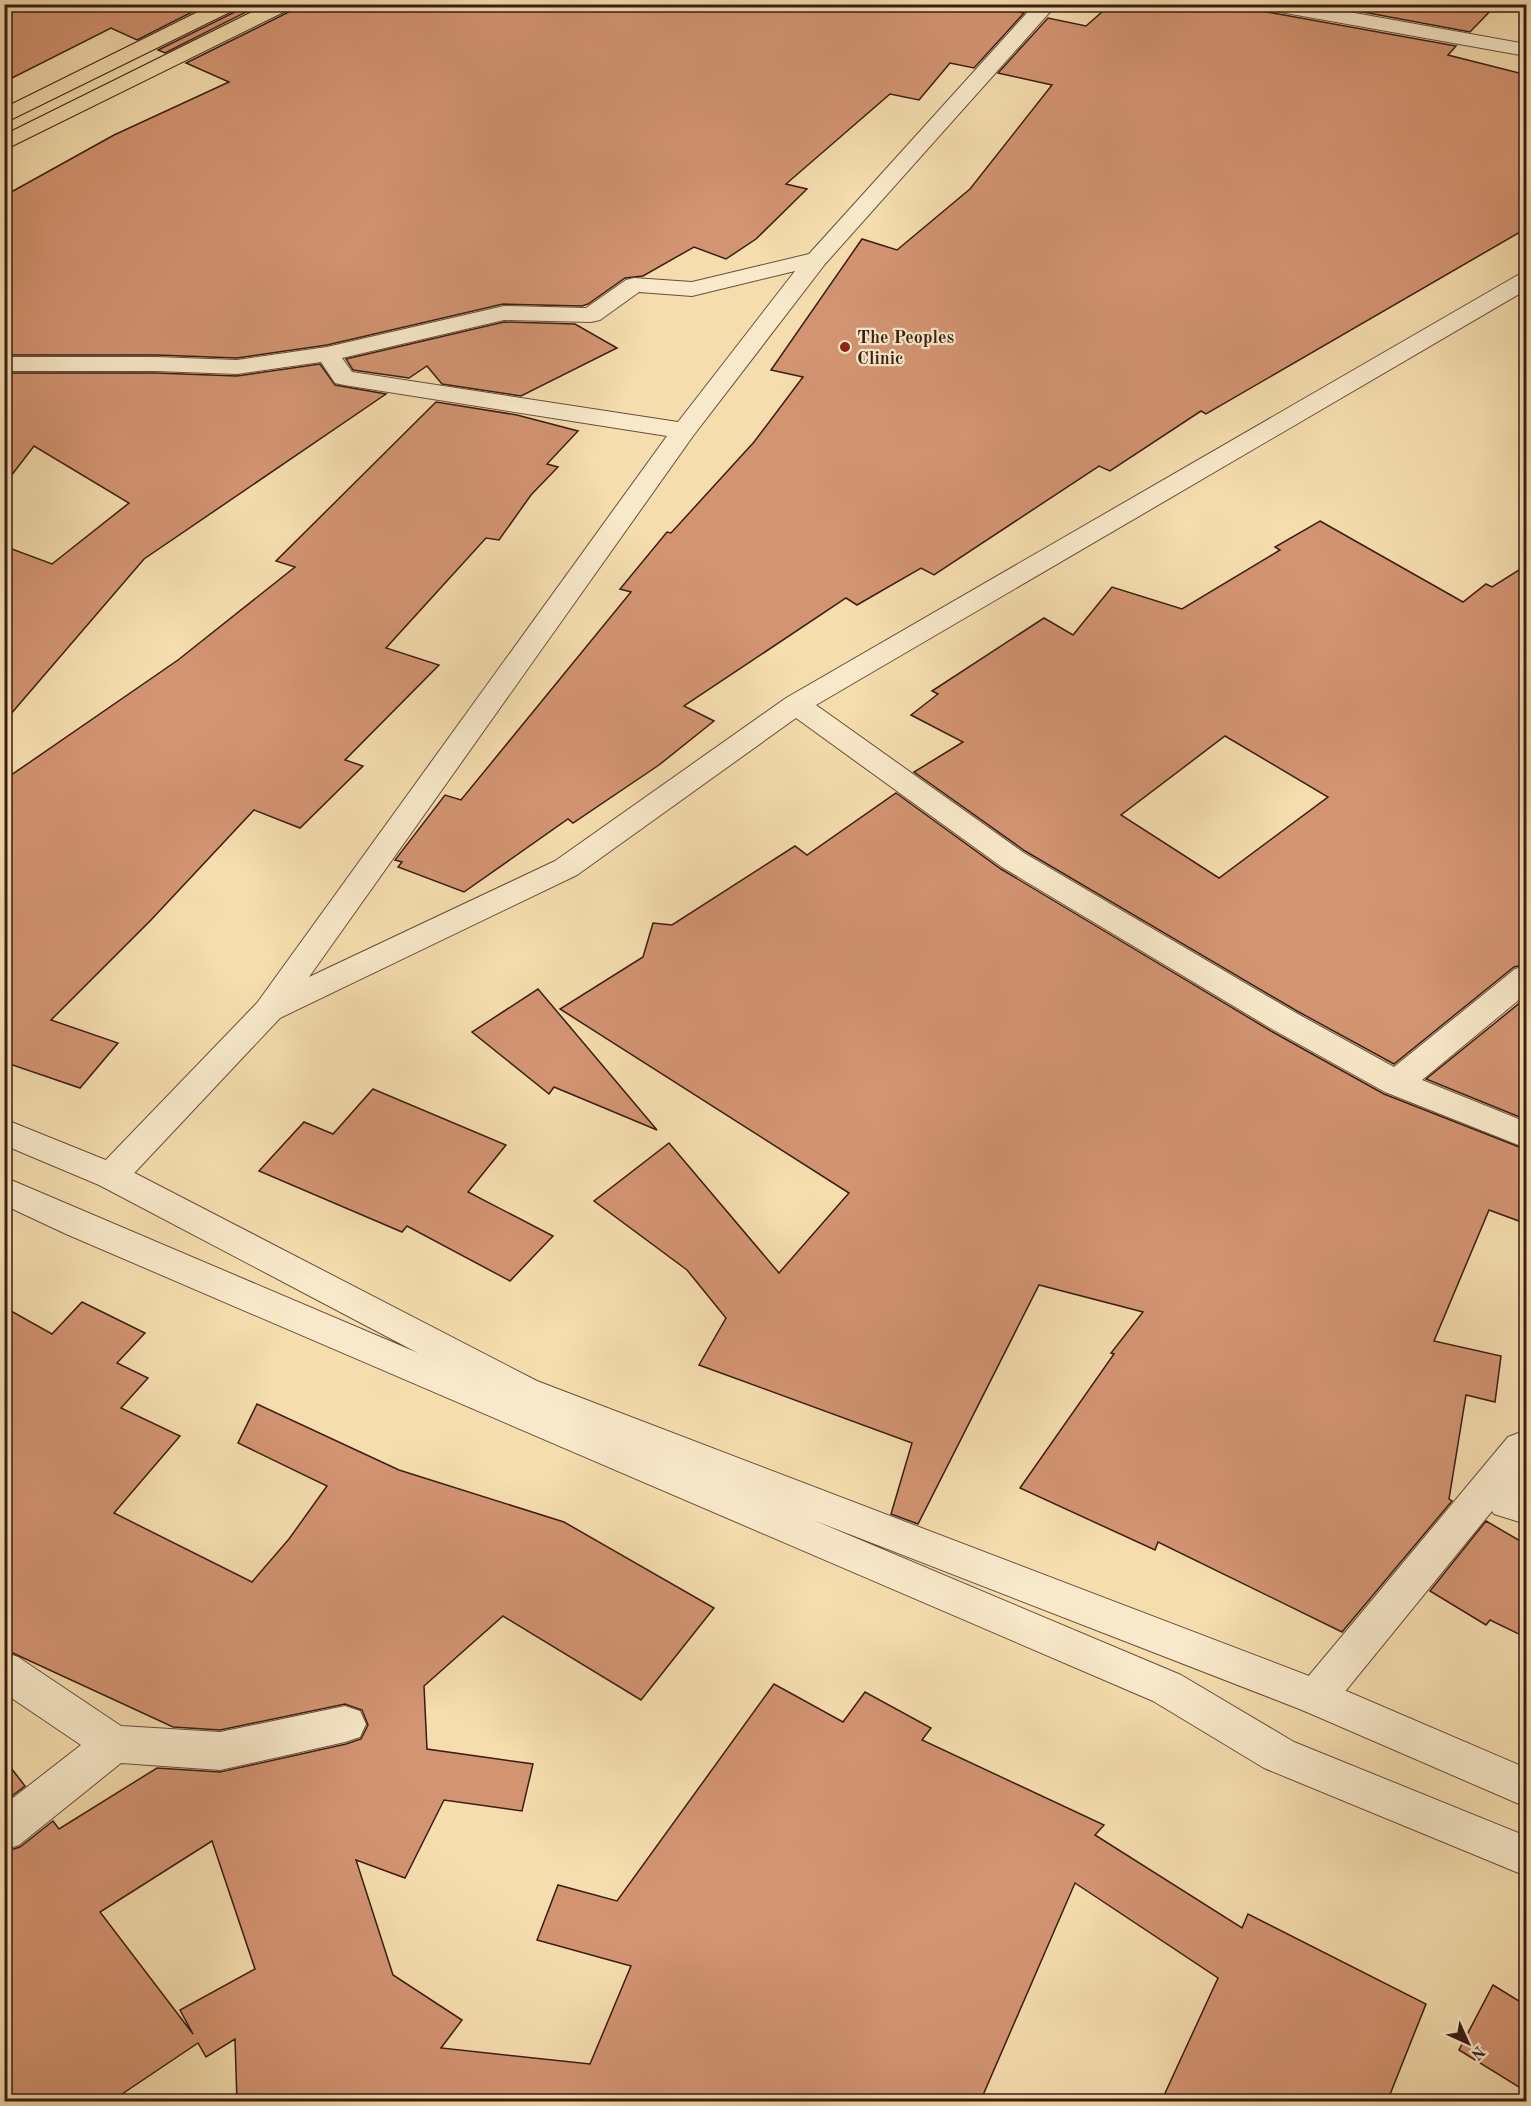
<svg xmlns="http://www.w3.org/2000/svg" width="1531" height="2106" viewBox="0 0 1531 2106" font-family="'Old Standard TT',serif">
  <rect width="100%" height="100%" fill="#f5ddae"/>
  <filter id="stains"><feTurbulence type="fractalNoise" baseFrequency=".00333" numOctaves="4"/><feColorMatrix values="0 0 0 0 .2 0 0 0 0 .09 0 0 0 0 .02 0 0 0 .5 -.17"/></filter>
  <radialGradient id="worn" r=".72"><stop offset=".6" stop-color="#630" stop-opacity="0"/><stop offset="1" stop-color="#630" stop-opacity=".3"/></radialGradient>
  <g fill="#d39472" stroke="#3a1d13" stroke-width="1.5" fill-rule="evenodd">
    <path d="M 4,4 L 208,4 L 137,40 L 111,28 L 4,82 Z"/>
    <path d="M 243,4 L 262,4 L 165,53 L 158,50 L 239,10 Z"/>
    <path d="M 297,4 L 984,4 L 1024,13 L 974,68 L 950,63 L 919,100 L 890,94 L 786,184 L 807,189 L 756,239 L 726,259 L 694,247 L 643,276 L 625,278 L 588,304 L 582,306 L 503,304 L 327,345 L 237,358 L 156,355 L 4,355 L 4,196 L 114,135 L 229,82 L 186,63 L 293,10 Z"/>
    <path d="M 1111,4 L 1154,4 L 1182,12 L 1190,4 L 1256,4 L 1260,10 L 1267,12 L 1456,46 L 1448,55 L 1527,75 L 1527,228 L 1206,414 L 1201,411 L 1110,471 L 1099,466 L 934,575 L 921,568 L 857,605 L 846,598 L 684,706 L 714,721 L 659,765 L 573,823 L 568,819 L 464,892 L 398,867 L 402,862 L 395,860 L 445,795 L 461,800 L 631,592 L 620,589 L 667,532 L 671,533 L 754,442 L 803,377 L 771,370 L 862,239 L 897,250 L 970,189 L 1052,85 L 998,73 L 1048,18 L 1086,26 Z"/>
    <path d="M 1320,4 L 1497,4 L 1470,32 Z"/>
    <path d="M 504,322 L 575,324 L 617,348 L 521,396 L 442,384 L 427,366 L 409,378 L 353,370 L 346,359 Z"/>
    <path d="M 320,364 L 335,385 L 386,394 L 144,559 L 4,722 L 4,546 L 52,564 L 129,503 L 34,446 L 4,485 L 4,373 L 156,373 L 237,376 Z"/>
    <path d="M 436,402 L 517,415 L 578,431 L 547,464 L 558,467 L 531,495 L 499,540 L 486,538 L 386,648 L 439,665 L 345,760 L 363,766 L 300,828 L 254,810 L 151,920 L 51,1020 L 118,1043 L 80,1088 L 7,1063 L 4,1065 L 4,780 L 178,660 L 295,567 L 276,561 Z"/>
    <path d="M 1320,521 L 1463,602 L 1486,584 L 1492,587 L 1527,565 L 1527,964 L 1514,967 L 1394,1064 L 1297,1011 L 1025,851 L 914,772 L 963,742 L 911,715 L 938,694 L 932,691 L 1044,618 L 1073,635 L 1112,587 L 1182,609 L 1280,550 L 1275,547 ZM 1225,736 L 1328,797 L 1219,878 L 1121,815 Z"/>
    <path d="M 896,793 L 1001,869 L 1271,1031 L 1384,1094 L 1527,1150 L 1527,1224 L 1489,1210 L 1434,1341 L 1501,1356 L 1495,1402 L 1466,1395 L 1449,1499 L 1452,1501 L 1342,1632 L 1158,1542 L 1155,1550 L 1020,1488 L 1114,1354 L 1111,1353 L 1143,1312 L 1039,1285 L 918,1524 L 891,1514 L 912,1443 L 699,1365 L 726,1318 L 687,1270 L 594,1201 L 669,1143 L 779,1273 L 849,1193 L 560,1009 L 643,957 L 653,923 L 672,925 L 795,846 L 807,855 Z"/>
    <path d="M 538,989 L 657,1130 L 554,1087 L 549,1094 L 472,1032 Z"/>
    <path d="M 1527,997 L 1527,1120 L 1426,1079 Z"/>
    <path d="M 373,1089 L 506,1145 L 468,1192 L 553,1236 L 510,1281 L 407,1226 L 402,1232 L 259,1171 L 304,1122 L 333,1134 Z"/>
    <path d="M 82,1302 L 145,1333 L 117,1363 L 148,1378 L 121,1408 L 180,1436 L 114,1513 L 252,1582 L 289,1539 L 327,1486 L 238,1443 L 257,1404 L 399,1470 L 564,1522 L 714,1608 L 641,1700 L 503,1616 L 424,1686 L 427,1749 L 533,1764 L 522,1811 L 444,1800 L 405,1878 L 356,1860 L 393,1975 L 462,2020 L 441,2048 L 590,2064 L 631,1966 L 537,1940 L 558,1885 L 617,1901 L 774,1684 L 843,1722 L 865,1692 L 931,1728 L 922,1740 L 1104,1825 L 1095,1835 L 1242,1928 L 1248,1914 L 1426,2004 L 1387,2102 L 1161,2102 L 1218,1978 L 1075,1883 L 980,2102 L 237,2102 L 235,2039 L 206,2057 L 198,2043 L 110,2102 L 4,2102 L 4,1852 L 20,1847 L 53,1821 L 59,1829 L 157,1768 L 220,1772 L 346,1744 L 361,1739 L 368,1725 L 362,1710 L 345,1704 L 220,1730 L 173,1727 L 4,1649 L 4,1307 L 52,1334 ZM 212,1841 L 255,1969 L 180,2010 L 193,2034 L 100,1912 Z"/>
    <path d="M 1486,1521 L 1527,1545 L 1527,1638 L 1490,1620 L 1486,1625 L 1430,1591 Z"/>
    <path d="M 4,1759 L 25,1786 L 4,1802 Z"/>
    <path d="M 1493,1985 L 1527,2006 L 1527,2092 L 1459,2050 Z"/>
  </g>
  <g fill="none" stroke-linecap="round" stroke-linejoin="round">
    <defs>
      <g id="minor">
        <path d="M 1035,4 L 1057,4 L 825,264 L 693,436 L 309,977 L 555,861 L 786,698 L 1518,275 L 1526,273 L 1526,290 L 816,705 L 1024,853 L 1296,1013 L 1394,1067 L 1515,969 L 1526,966 L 1526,994 L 1422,1080 L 1526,1122 L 1526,1148 L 1385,1092 L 1272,1029 L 1002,867 L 796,718 L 577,875 L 280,1018 L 123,1185 L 111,1189 L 99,1185 L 94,1176 L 99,1167 L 257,1003 L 667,436 L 344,385 L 335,383 L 321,362 L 237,374 L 156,371 L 4,371 L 4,357 L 156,357 L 237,360 L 327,347 L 504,306 L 586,308 L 626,280 L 634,278 L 692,282 L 809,254 ZM 795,271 L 678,422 L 352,372 L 342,358 L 504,320 L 591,322 L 600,320 L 639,292 L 692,296 Z"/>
        <path d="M 1258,4 L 1305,4 L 1526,44 L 1526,56 L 1268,10 L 1261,8 Z"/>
        <path d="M 1521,1432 L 1526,1434 L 1526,1524 L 1494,1514 L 1492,1511 L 1330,1710 L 1316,1715 L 1302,1710 L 1296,1697 L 1302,1684 L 1508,1437 Z"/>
        <path d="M 4,1652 L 18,1657 L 121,1726 L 220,1732 L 345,1706 L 360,1711 L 366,1724 L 360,1737 L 345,1742 L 220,1770 L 121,1763 L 19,1845 L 4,1850 L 4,1805 L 81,1745 L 4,1693 Z"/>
      </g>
      <path id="tertiary" d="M 4,1119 L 123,1167 L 537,1381 L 1330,1684 L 1526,1768 L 1526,1807 L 1302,1710 L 813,1520 L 1181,1675 L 1294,1742 L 1526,1836 L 1526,1876 L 1264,1768 L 1153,1701 L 66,1234 L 4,1205 L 4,1177 L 418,1353 L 99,1185 L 4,1145 Z"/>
      <g id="trunk">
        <path d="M 214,4 L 241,4 L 238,8 L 4,123 L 4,108 Z"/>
        <path d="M 268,4 L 295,4 L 292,8 L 4,150 L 4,135 Z"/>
      </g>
    </defs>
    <use href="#minor" stroke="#694d3a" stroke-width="2"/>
    <use href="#tertiary" stroke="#694d3a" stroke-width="2"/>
    <use href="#trunk" stroke="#3a1d13" stroke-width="2"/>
    <use href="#minor" fill="#f8e9ca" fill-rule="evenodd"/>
    <use href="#tertiary" fill="#f8e9ca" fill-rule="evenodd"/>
    <use href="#trunk" fill="#f5ddae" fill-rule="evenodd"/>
  </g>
  <circle fill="#8f2418" stroke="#f8e9ca" stroke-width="2" cx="845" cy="347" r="6"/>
  <g text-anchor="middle" stroke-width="4.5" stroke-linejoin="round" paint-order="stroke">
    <g font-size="18" font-weight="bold" fill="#3a1d13" stroke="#f8e9ca" text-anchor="start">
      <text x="857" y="343">The Peoples<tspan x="857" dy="21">Clinic</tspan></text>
    </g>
  </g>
  <rect width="1531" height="2106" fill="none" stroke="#f5ddae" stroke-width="24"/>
  <rect x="6" y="6" width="1519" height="2094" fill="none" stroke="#3a1d13" stroke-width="3"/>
  <rect x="12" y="12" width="1507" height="2082" fill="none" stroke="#3a1d13" stroke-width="1.5"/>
  <g transform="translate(1468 2043) rotate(135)" stroke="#f8e9ca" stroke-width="4.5" paint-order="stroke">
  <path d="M0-4.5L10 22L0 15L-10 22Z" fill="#3a1d13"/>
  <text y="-9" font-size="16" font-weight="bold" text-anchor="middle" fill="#3a1d13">N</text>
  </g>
  <rect width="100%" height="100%" filter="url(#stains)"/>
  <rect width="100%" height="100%" fill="url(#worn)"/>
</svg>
